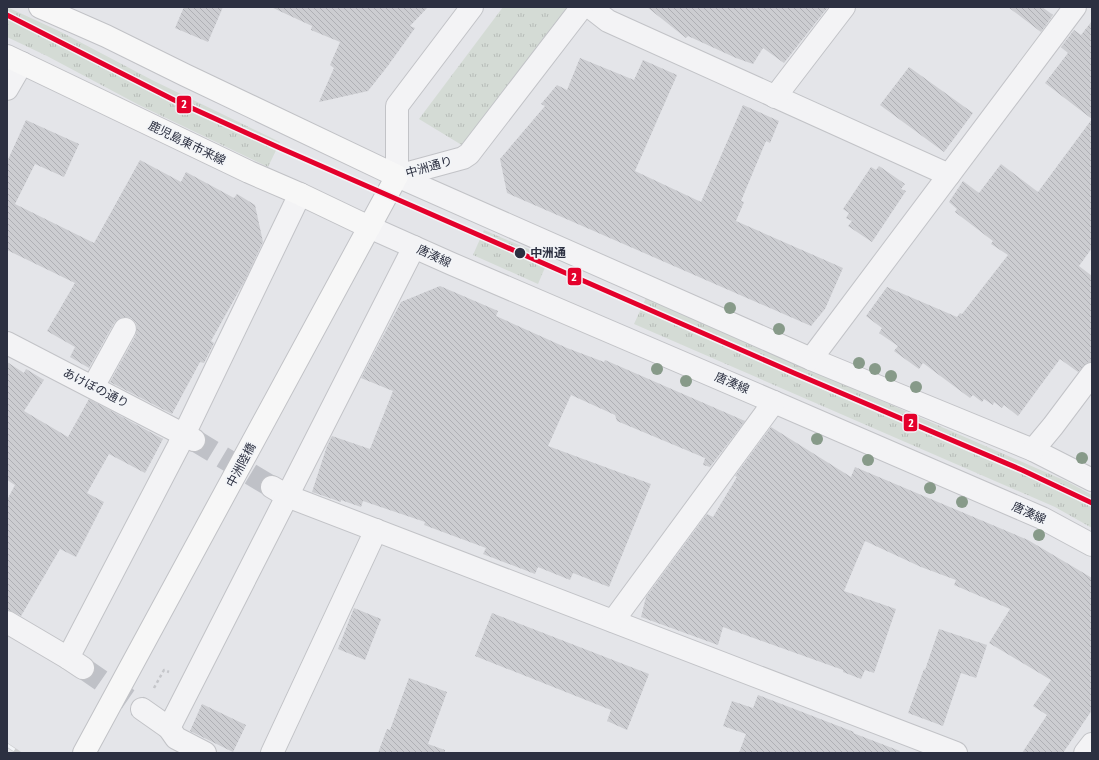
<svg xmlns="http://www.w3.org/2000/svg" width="1099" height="760" viewBox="0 0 1099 760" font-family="'Fira Sans Condensed','Noto Sans JP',sans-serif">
  <defs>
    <pattern id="grass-tufts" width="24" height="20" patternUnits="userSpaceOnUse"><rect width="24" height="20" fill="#d4dbd5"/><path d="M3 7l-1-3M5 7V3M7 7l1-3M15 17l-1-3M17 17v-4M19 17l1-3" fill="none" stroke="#b6bcb8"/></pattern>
    <pattern id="building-back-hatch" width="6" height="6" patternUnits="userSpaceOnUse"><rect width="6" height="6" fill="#cccdd1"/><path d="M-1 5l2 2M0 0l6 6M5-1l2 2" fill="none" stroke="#afb0b5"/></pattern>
  </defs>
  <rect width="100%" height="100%" fill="#e4e5e9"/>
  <g fill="url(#grass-tufts)">
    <path d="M 7,7 L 59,31 L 152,80 L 280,142 L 268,167 L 139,105 L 47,56 L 7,37 Z"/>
    <path d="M 503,7 L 573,7 L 465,147 L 419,119 Z"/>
    <path d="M 484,230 L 549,258 L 538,284 L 473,255 Z"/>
    <path d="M 646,298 L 1068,482 L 1092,495 L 1092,528 L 1055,507 L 634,324 Z"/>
  </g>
  <g fill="url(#building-back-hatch)">
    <path d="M 184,7 L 223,7 L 208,42 L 175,28 Z"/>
    <path d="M 271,7 L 428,7 L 410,26 L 415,28 L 387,67 L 368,91 L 319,102 L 334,68 L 330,65 L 340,42 L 311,30 L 312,26 Z"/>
    <path d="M 647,7 L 828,7 L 784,63 L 763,48 L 753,64 L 736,58 L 688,36 L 686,38 Z"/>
    <path d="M 1008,7 L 1042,7 L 1053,15 L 1041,32 Z"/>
    <path d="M 1092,21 L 1092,119 L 1045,83 L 1068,53 L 1061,47 L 1074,30 L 1081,35 Z"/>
    <path d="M 580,58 L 634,80 L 643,60 L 677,75 L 635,171 L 701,202 L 743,105 L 779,121 L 770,143 L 766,141 L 741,201 L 744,202 L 736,221 L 843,268 L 825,309 L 811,326 L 507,193 L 500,159 L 545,106 L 541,104 L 557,85 L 567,90 Z"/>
    <path d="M 909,67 L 973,113 L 944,152 L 880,105 Z"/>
    <path d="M 1092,119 L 1092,248 L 1079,266 L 1092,276 L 1092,362 L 1087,363 L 1078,372 L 1060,359 L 1018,416 L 1004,405 L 1002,408 L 994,402 L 993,405 L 984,399 L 982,402 L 973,395 L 970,398 L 923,363 L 919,369 L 894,351 L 898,346 L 879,333 L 882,328 L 866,316 L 887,287 L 957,317 L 960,313 L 962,314 L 1008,255 L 991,244 L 993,241 L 955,212 L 957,209 L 949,202 L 963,181 L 979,193 L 1001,164 L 1038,192 Z"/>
    <path d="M 26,120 L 79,144 L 64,177 L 35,164 L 15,204 L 94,243 L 140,160 L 181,182 L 186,172 L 234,198 L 237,194 L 255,205 L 263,242 L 245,280 L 211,341 L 214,343 L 204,363 L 200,362 L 172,414 L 110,382 L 136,335 L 137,328 L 136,323 L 131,318 L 124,317 L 118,319 L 114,323 L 89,368 L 70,357 L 75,347 L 47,331 L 75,283 L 7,250 L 7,162 Z"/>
    <path d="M 879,166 L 905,184 L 901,189 L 906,191 L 872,242 L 848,226 L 852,221 L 846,218 L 849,213 L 843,209 L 871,167 L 876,170 Z"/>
    <path d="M 440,286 L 498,311 L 496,316 L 567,348 L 604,362 L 605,360 L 745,421 L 710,467 L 703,465 L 705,458 L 617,421 L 615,415 L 571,395 L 548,446 L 651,484 L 609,587 L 573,573 L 570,580 L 538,567 L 535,574 L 483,554 L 486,548 L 424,525 L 425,522 L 363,501 L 361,507 L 341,500 L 341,502 L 312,492 L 327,446 L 332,436 L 370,449 L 393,391 L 361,378 L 401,302 Z"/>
    <path d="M 7,362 L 24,373 L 26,369 L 44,380 L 24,411 L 68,437 L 89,399 L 163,439 L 145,473 L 109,454 L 87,493 L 104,502 L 76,557 L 60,549 L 21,616 L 7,609 L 7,500 L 15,485 L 7,480 Z"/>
    <path d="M 771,427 L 851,477 L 855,467 L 1028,540 L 1092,578 L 1092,710 L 1063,753 L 1022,753 L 1047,715 L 1033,706 L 1051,680 L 989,643 L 1010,609 L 954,585 L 956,580 L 921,567 L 865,541 L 844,591 L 896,609 L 874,673 L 865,670 L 861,679 L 843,672 L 843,670 L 723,627 L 718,645 L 641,617 L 646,597 L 707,514 L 713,517 L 737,477 L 735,476 Z"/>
    <path d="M 354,608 L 381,619 L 365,660 L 338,649 Z"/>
    <path d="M 492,613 L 649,674 L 627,730 L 607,721 L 611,710 L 475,656 Z"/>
    <path d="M 939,629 L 987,645 L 976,678 L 961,673 L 943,726 L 908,713 L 924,669 L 925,670 Z"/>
    <path d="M 409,678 L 447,692 L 428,744 L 445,750 L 445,753 L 378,753 L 387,729 L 390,730 Z"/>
    <path d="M 758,695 L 854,732 L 853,733 L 900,751 L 899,753 L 739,753 L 746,734 L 723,726 L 732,701 L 753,708 Z"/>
    <path d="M 202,704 L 246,725 L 233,752 L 190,731 Z"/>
  </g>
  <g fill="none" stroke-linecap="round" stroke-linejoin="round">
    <g stroke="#bfc1c7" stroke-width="22" stroke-dasharray="22 11" stroke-linecap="butt">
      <path d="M 194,440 L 272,487"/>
      <path d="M 83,668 L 142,709"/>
    </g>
    <defs>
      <g id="minor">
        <path d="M 590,7 L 608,21 L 949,175"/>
        <path d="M 7,89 L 22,63"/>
        <path d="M 775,97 L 844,7"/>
        <path d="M 397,176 L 811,359 L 1033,450 L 1092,480"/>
        <path d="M 397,176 L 463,158 L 469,154 L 582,7"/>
        <path d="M 397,176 L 397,106 L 472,7"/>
        <path d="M 369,227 L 452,264 L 774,402 L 1042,518 L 1092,545"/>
        <path d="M 7,343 L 194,440"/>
        <path d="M 811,359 L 1075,7"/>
        <path d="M 93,387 L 125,329"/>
        <path d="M 1033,450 L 1053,426 L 1092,374"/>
        <path d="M 272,487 L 287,496 L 956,753"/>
        <path d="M 613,621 L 774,402"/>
        <path d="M 7,622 L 68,658"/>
        <path d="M 83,668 L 68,658 L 178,447 L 300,194"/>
        <path d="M 142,709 L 169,728 L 414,247"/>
        <path d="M 169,728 L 176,738 L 205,753"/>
        <path d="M 272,753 L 376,530"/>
        <path d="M 1085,753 L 1092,744"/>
      </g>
      <g id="major">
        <path d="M 40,7 L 106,36 L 185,75 L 397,176 L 84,753"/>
        <path d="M 7,56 L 249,172 L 300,194 L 369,227"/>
      </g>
    </defs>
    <use href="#minor" stroke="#c2c3c7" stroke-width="24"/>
    <use href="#major" stroke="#c1c2c6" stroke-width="24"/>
    <path stroke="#c5c6ca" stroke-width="2.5" stroke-dasharray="3 3" stroke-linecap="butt" d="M 154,688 L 164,670 L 169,672"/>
    <use href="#minor" stroke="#f3f3f5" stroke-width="22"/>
    <use href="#major" stroke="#f7f7f7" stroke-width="22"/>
    <defs>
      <path id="rail" d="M 7,745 L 19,753"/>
    </defs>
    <use href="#rail" stroke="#cdced0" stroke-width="4.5"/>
    <use href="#rail" stroke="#f2f4f7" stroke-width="3" stroke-dasharray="9" stroke-linecap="butt"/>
    <defs>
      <path id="tram-1" d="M 7,15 L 174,100 L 280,148 L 794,373 L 1022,470 L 1092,503"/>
    </defs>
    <use href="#tram-1" stroke="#f2f4f7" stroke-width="8"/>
    <use href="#tram-1" stroke="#e4002b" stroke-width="5"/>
  </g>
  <g fill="#879a89">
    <circle cx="730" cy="308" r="6"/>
    <circle cx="779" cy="329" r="6"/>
    <circle cx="859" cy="363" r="6"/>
    <circle cx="657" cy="369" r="6"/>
    <circle cx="875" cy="369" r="6"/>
    <circle cx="891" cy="376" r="6"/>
    <circle cx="686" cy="381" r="6"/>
    <circle cx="916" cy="387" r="6"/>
    <circle cx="817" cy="439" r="6"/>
    <circle cx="1082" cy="458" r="6"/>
    <circle cx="868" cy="460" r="6"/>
    <circle cx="930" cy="488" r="6"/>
    <circle cx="962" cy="502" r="6"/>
    <circle cx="1039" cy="535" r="6"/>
  </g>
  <circle fill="#2c3041" stroke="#f2f4f7" stroke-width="1.5" cx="520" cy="253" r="6"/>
  <g text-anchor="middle" stroke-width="3.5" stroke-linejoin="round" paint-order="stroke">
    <g font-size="12" fill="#2c3041" stroke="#f2f4f7">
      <text transform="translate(187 143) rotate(26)" y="4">鹿児島東市来線</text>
      <text transform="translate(429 167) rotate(-16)" y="4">中洲通り</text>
      <text transform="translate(434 256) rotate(25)" y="4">唐湊線</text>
      <text transform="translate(732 383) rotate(23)" y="4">唐湊線</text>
      <text transform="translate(96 388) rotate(27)" y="4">あけぼの通り</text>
      <text transform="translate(241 465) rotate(-62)" y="4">中洲陸橋</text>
      <text transform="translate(1029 513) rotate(24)" y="4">唐湊線</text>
    </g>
    <g font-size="12" font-weight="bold" fill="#2c3041" stroke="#f2f4f7" text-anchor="start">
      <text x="530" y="257">中洲通</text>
    </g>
  </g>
  <g stroke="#f2f4f7" stroke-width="1.5">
    <rect x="176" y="95" width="16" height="19" rx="4" fill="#e4002b"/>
    <rect x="567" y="267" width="15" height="19" rx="4" fill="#e4002b"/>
    <rect x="903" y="413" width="15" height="19" rx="4" fill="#e4002b"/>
  </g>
  <g font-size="11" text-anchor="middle" font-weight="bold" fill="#fff">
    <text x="184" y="108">2</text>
    <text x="574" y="281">2</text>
    <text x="911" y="427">2</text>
  </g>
  <rect width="1099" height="760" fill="none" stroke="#2c3041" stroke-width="16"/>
</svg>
